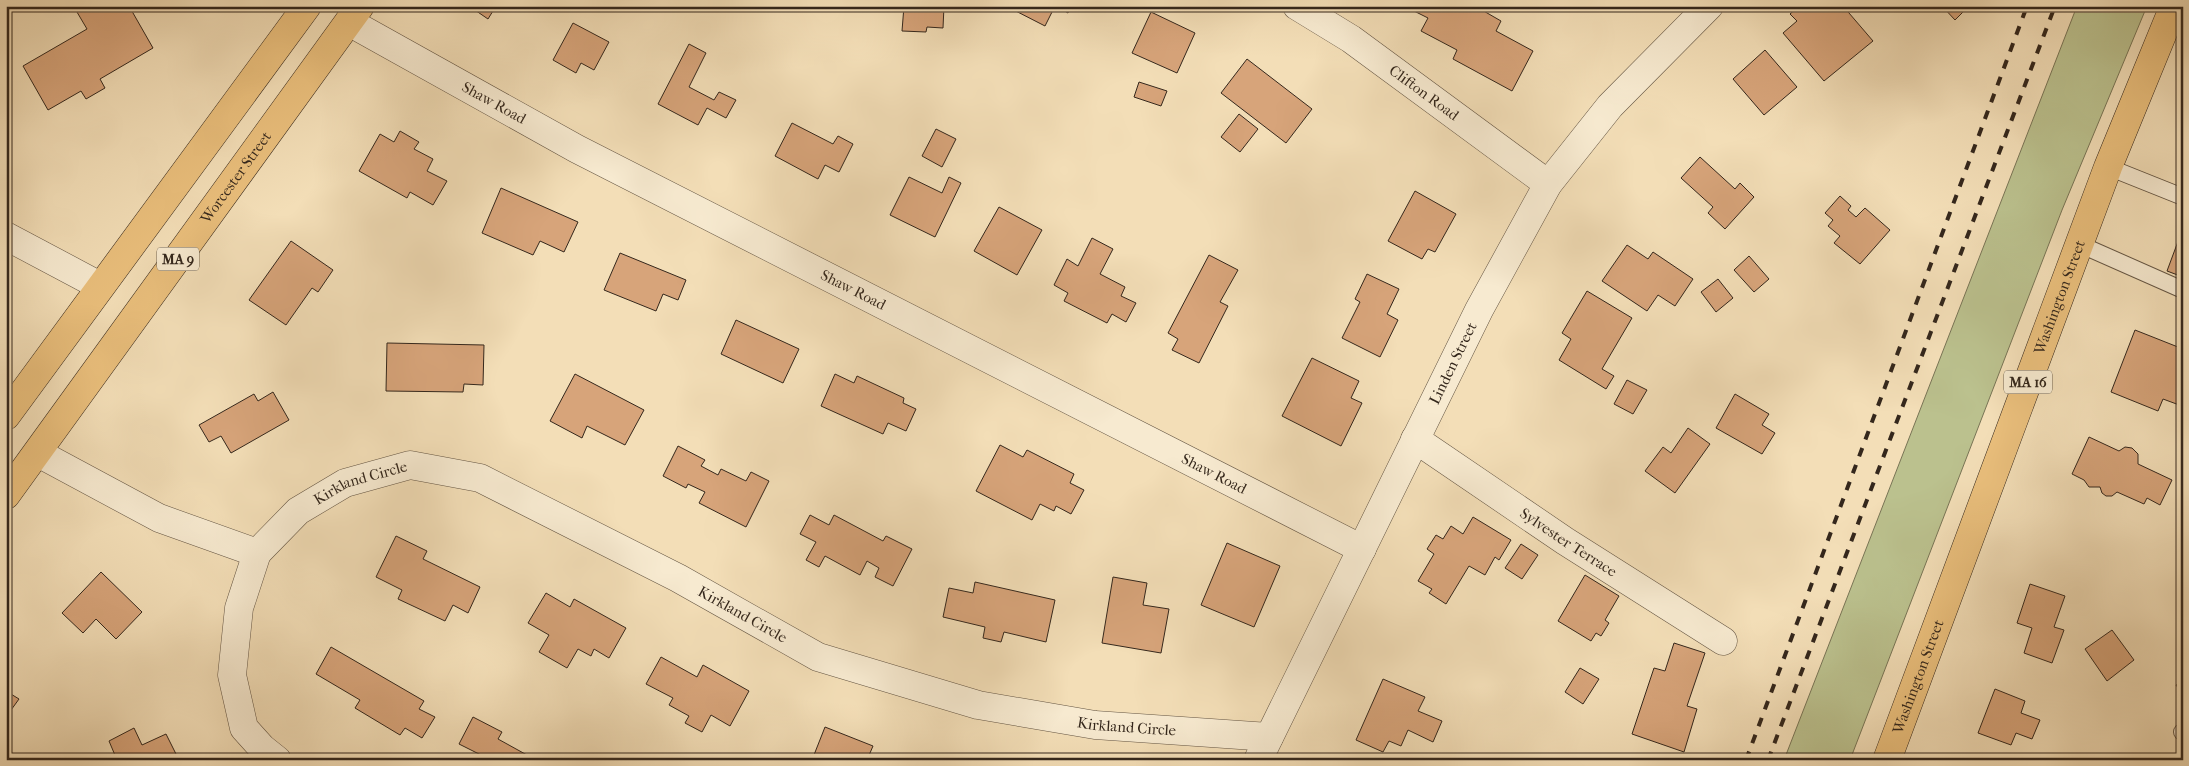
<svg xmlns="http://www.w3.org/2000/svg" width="2189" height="766" viewBox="0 0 2189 766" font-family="'IM FELL French Canon',serif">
  <rect width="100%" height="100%" fill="#f3deb7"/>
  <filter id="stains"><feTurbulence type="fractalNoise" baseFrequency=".004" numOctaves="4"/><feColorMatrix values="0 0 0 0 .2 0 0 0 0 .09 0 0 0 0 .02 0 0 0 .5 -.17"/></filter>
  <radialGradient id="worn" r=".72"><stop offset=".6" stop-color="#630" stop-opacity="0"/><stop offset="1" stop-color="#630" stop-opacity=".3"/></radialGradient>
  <path fill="#bbc18e" stroke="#787455" d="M 2077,6 L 2147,6 L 2062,210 L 1850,760 L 1784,760 Z"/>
  <g fill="#d7a47a" stroke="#34271c">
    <path d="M 76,6 L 103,6 L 105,9 L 110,6 L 129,6 L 153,48 L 100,79 L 105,88 L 86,99 L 81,91 L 48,110 L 23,66 L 87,29 L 74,7 Z"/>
    <path d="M 469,6 L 496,6 L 488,19 Z"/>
    <path d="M 904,6 L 944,6 L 943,28 L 927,27 L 926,32 L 902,31 Z"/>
    <path d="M 1006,6 L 1055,6 L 1045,26 Z"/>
    <path d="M 1056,6 L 1071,6 L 1068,13 Z"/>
    <path d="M 1417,6 L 1475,6 L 1501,21 L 1496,31 L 1533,51 L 1512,91 L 1453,59 L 1457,50 L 1421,31 L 1428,18 L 1414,11 Z"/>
    <path d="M 1799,6 L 1843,6 L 1873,41 L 1824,81 L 1783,33 L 1797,21 L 1790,14 Z"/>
    <path d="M 1942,6 L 1969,6 L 1955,20 Z"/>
    <path d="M 1151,12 L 1195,33 L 1177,73 L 1132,53 Z"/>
    <path d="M 573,23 L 609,42 L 594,70 L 581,63 L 576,73 L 553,60 Z"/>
    <path d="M 689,44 L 706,53 L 689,87 L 714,100 L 719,92 L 736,100 L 726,118 L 707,108 L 698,125 L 658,104 Z"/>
    <path d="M 1765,50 L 1797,87 L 1764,115 L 1733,79 Z"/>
    <path d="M 1247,59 L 1312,109 L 1286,143 L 1221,93 Z"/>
    <path d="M 1139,82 L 1167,91 L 1161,106 L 1134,97 Z"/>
    <path d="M 1239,114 L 1258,129 L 1240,152 L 1221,137 Z"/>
    <path d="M 792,123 L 833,144 L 838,136 L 853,144 L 839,172 L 825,165 L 818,179 L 775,156 Z"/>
    <path d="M 936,129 L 956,139 L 942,167 L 922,156 Z"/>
    <path d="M 400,131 L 419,142 L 414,149 L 433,159 L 427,171 L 447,181 L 433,205 L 410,192 L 407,198 L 359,171 L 380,134 L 394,142 Z"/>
    <path d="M 1700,157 L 1735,189 L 1740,183 L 1754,197 L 1725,229 L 1708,213 L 1713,207 L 1681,178 Z"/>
    <path d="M 909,177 L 942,193 L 949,177 L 961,183 L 935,237 L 890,215 Z"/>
    <path d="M 501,188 L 578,222 L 564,252 L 540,241 L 533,255 L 482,233 Z"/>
    <path d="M 1415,191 L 1456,214 L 1435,252 L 1428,249 L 1422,259 L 1388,241 Z"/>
    <path d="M 1840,196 L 1851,206 L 1848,210 L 1856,217 L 1865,208 L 1890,230 L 1860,264 L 1834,243 L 1840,236 L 1828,226 L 1833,220 L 1825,213 Z"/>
    <path d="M 999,207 L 1042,230 L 1017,275 L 974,251 Z"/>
    <path d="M 2183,228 L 2183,277 L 2167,271 Z"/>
    <path d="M 1092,238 L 1113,249 L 1100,274 L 1125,287 L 1121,296 L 1136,303 L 1126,322 L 1112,314 L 1107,323 L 1064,301 L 1068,293 L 1054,285 L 1067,259 L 1078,266 Z"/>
    <path d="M 291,241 L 333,270 L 318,292 L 312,288 L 286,325 L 249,300 Z"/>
    <path d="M 1627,245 L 1648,259 L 1653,252 L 1693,279 L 1675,306 L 1658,295 L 1647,311 L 1602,281 Z"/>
    <path d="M 620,253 L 686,280 L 678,300 L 663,294 L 656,311 L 604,290 Z"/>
    <path d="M 1209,255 L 1238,270 L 1220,302 L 1228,306 L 1199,363 L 1172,350 L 1178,339 L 1168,333 Z"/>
    <path d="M 1749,256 L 1769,279 L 1754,292 L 1734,270 Z"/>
    <path d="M 1367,274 L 1399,289 L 1387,314 L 1398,320 L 1380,357 L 1342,338 L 1360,302 L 1355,299 Z"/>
    <path d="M 1718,279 L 1733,298 L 1716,312 L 1701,292 Z"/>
    <path d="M 1587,291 L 1632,318 L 1602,369 L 1614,376 L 1606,389 L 1559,360 L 1571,339 L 1562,333 Z"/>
    <path d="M 736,320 L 799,349 L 783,383 L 721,354 Z"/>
    <path d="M 2135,330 L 2183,349 L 2179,362 L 2183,363 L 2182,406 L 2163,399 L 2158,411 L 2111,392 Z"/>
    <path d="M 387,343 L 484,345 L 483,385 L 464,384 L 463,392 L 386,391 Z"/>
    <path d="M 1312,358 L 1359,381 L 1351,398 L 1362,403 L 1341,446 L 1282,416 Z"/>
    <path d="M 575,374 L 644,410 L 625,445 L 587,426 L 582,438 L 550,421 Z"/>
    <path d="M 835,374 L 854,383 L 857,376 L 904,398 L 903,403 L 916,409 L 906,431 L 888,423 L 883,434 L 821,406 Z"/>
    <path d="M 1627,380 L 1647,390 L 1633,414 L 1614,404 Z"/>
    <path d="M 273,392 L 289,420 L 231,453 L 221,436 L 209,442 L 199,425 L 254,394 L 258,401 Z"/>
    <path d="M 1735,394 L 1769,414 L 1762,425 L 1775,433 L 1762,454 L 1716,428 Z"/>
    <path d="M 1688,428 L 1710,444 L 1675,493 L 1645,471 L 1663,447 L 1671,453 Z"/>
    <path d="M 2089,437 L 2119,451 L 2125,447 L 2132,448 L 2138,454 L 2138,464 L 2172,480 L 2160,505 L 2147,498 L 2144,504 L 2117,492 L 2112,496 L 2106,496 L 2102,493 L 2100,487 L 2089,487 L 2084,480 L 2072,474 Z"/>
    <path d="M 1000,445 L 1023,457 L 1027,450 L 1074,474 L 1070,483 L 1084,490 L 1071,514 L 1056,506 L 1054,511 L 1040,504 L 1032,520 L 976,491 Z"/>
    <path d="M 678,446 L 705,460 L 701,466 L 718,475 L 721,469 L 746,481 L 751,472 L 769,481 L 746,527 L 699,503 L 705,492 L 688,484 L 686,488 L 663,476 Z"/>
    <path d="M 810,515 L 829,525 L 834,515 L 883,541 L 886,536 L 912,549 L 893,586 L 875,577 L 879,568 L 867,561 L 860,575 L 825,556 L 819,567 L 806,560 L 816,542 L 800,534 Z"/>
    <path d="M 1473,517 L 1511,540 L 1499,560 L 1495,557 L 1485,575 L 1469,566 L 1446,604 L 1429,593 L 1432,589 L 1418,581 L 1434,554 L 1427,549 L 1436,535 L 1443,539 L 1451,526 L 1463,534 Z"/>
    <path d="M 396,536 L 427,551 L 423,559 L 480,587 L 468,613 L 453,605 L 445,621 L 398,599 L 402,590 L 376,577 Z"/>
    <path d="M 1227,543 L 1280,566 L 1254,627 L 1201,605 Z"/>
    <path d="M 1521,544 L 1538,555 L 1522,579 L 1505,568 Z"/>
    <path d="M 101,572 L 142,612 L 116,639 L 96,619 L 83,633 L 62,613 Z"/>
    <path d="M 1585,575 L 1619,596 L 1605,620 L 1609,623 L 1601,636 L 1596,633 L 1591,641 L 1558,621 Z"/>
    <path d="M 1113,577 L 1147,583 L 1143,605 L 1169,609 L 1161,653 L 1102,643 Z"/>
    <path d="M 975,582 L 1055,600 L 1046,642 L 1004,632 L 1001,642 L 983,638 L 985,627 L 943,617 L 949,588 L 973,593 Z"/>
    <path d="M 2030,584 L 2065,596 L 2054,627 L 2064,630 L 2052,663 L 2024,653 L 2032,628 L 2017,623 Z"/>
    <path d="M 546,593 L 570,607 L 574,599 L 626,628 L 609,658 L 594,649 L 591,656 L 578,649 L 567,668 L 539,652 L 549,635 L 528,623 Z"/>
    <path d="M 2112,630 L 2134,660 L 2107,681 L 2085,649 Z"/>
    <path d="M 1674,643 L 1705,653 L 1687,706 L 1697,709 L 1684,752 L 1632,734 L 1654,668 L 1665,671 Z"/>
    <path d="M 331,647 L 424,701 L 419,709 L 435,717 L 422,738 L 405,728 L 400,735 L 355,708 L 360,700 L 316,674 Z"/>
    <path d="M 661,657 L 697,677 L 703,665 L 749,691 L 730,726 L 711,715 L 702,732 L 685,723 L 689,716 L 669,705 L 673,698 L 646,684 Z"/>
    <path d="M 1580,668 L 1599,679 L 1583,704 L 1565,692 Z"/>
    <path d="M 1383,679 L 1425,697 L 1418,711 L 1442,721 L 1433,742 L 1408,730 L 1401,746 L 1389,741 L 1383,752 L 1356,740 Z"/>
    <path d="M 2183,681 L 2183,695 L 2176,685 Z"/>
    <path d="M 1995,689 L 2025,701 L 2021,713 L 2040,720 L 2032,739 L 2016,733 L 2011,745 L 1978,733 Z"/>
    <path d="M 6,691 L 19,699 L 6,717 Z"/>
    <path d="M 473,717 L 502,732 L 498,739 L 536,760 L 486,760 L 487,758 L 459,744 Z"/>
    <path d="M 825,727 L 873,746 L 867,760 L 812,760 Z"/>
    <path d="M 134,728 L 142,745 L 166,734 L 179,760 L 117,760 L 109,741 Z"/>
    <path d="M 2179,754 L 2183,756 L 2183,760 L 2176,760 Z"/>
  </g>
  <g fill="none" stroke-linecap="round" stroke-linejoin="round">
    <defs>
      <g id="service">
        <path d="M 2108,167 L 2183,197"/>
        <path d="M 2079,244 L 2183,290"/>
        <path d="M 2182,732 L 2183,732"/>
      </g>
      <g id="minor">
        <path id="s1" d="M 1297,6 L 1351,39 L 1548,184"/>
        <path id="s2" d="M 349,22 L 577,149 L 1362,549"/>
        <path d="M 6,236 L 100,286"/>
        <path id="s3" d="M 1415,439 L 1565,541 L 1723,641"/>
        <path d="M 38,453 L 159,518 L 257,553 L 239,608 L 232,675 L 244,728 L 262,748 L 277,760"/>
        <path id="s4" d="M 257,553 L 298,511 L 345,483 L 410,465 L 480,478 L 678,578 L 818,657 L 978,705 L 1095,725 L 1269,737"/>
      </g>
      <g id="tertiary">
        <path id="s5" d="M 1258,760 L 1479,310 L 1548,184 L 1610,106 L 1709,6"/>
      </g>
      <g id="primary">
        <path id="s6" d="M 1887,760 L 2108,167 L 2174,6"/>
      </g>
      <g id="trunk">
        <path d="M 6,416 L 307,6"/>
        <path id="s7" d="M 6,495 L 360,6"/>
      </g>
    </defs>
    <use href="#service" stroke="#645543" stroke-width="18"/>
    <use href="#minor" stroke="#645543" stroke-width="29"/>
    <use href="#tertiary" stroke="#645543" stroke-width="29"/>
    <use href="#primary" stroke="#34271c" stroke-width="29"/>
    <use href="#trunk" stroke="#34271c" stroke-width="29"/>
    <use href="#service" stroke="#f7ead0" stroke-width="16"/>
    <use href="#minor" stroke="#f7ead0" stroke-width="28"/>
    <use href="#tertiary" stroke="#f7ead0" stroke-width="28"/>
    <use href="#primary" stroke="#eabf7c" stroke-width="28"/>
    <use href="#trunk" stroke="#eabf7c" stroke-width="28"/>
    <g stroke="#34271c" stroke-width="4" stroke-dasharray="9 9" stroke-linecap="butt">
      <path d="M 1746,760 L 2027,6"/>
      <path d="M 1768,760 L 2055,6"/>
    </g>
  </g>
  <g text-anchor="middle" stroke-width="4.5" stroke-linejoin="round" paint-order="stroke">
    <g fill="#f7ead0" stroke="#6e6252" stroke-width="1">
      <rect x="157" y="247.5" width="42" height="23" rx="4"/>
      <rect x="2004" y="370.5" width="48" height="23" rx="4"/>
    </g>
    <g font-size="14" font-weight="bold" fill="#34271c">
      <text x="178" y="264">MA 9</text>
      <text x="2028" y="387">MA 16</text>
    </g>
    <g font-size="15" fill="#34271c" stroke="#f7ead0">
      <text dy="5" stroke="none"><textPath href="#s1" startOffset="154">Clifton Road</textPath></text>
      <text dy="5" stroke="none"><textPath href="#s2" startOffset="166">Shaw Road</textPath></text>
      <text dy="5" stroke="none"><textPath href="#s7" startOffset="392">Worcester Street</textPath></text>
      <text dy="5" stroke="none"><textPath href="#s2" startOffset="571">Shaw Road</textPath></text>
      <text dy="5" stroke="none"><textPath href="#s6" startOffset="494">Washington Street</textPath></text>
      <text dy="5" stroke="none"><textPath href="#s5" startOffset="442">Linden Street</textPath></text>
      <text dy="5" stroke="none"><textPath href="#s2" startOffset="976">Shaw Road</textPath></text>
      <text dy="5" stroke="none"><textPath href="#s4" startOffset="128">Kirkland Circle</textPath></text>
      <text dy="5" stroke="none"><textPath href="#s3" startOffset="185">Sylvester Terrace</textPath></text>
      <text dy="5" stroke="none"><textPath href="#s4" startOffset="548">Kirkland Circle</textPath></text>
      <text dy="5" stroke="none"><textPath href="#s6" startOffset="89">Washington Street</textPath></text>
      <text dy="5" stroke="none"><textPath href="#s4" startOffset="952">Kirkland Circle</textPath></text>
    </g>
  </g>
  <rect width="2189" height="766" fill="none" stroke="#f3deb7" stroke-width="25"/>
  <rect x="8" y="8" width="2174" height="751" fill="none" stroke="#34271c" stroke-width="2.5"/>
  <rect x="12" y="12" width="2164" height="741" fill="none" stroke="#34271c"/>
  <rect width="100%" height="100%" filter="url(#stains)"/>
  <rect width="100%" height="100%" fill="url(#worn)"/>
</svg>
